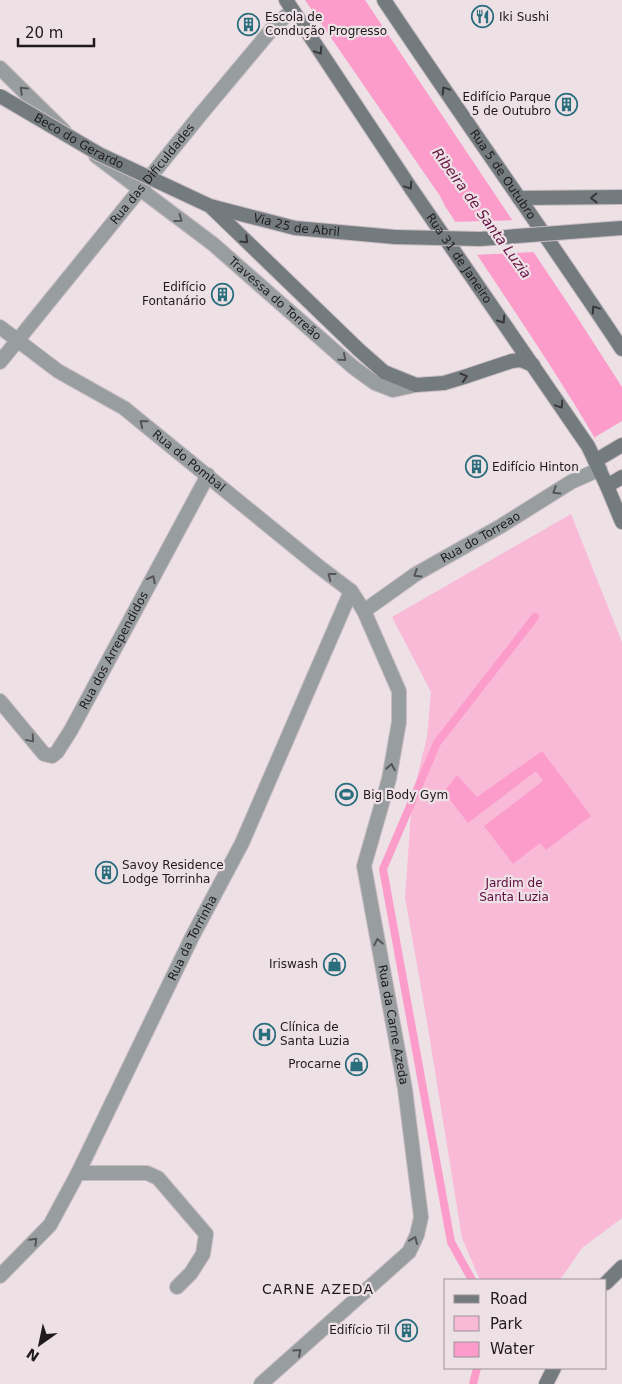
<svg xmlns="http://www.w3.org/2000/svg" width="622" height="1384" viewBox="0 0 622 1384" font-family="'DejaVu Sans',sans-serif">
  <rect width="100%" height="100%" fill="#ede1e6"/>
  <path fill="#f9bad7" d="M 571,514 L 622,642 L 622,1218 L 582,1248 L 560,1280 L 480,1280 L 462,1238 L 427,1022 L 405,897 L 412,798 L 427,737 L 431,692 L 392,617 Z"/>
  <g fill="#fb9ccb">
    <path d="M 305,0 L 365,0 L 577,317 L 622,387 L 622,479 L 600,441 L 596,440 C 549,360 495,283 445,206 L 440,196 Z"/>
    <path d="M 542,751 L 591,816 L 546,850 L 540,843 L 513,864 L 484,826 L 543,781 L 536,771 L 468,823 L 444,792 L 457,775 L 477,797 Z"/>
  </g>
  <g fill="#ede1e6">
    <path d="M 515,220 L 536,252 L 474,255 L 452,222 Z"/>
    <path d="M 622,421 L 622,479 L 600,441 L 596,440 L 595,437 Z"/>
  </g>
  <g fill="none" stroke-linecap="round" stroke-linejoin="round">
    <g stroke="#fb9ccb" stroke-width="8">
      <path d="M 472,1280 L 451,1242 L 383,869 L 437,743 L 535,617"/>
      <path d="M 473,1384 L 477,1368"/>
    </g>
    <defs>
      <g id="minor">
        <path d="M 0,68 L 64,131"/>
        <path id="s1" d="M 96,156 L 213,244 L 353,367 L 375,383 L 393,390 L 416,385"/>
        <path id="s2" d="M 0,327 L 58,371 L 124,408 L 318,566 L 351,591 L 364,611 L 399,691 L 399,722 L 389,779 L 364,866 L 405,1089 L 421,1217 L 417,1235 L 409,1252 L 261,1384"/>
        <path id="s3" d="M 0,362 L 201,114 L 272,29 L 292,10"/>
        <path id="s4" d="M 364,611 L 416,574 L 501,526 L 571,482 L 600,469"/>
        <path id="s5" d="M 0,701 L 44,754 L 52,756 L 57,752 L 71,730 L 208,475"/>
        <path d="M 78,1173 L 147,1173 L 158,1178 L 206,1234 L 203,1254 L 191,1273 L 177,1287"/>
        <path id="s6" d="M 0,1276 L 50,1225 L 78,1173 L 192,937 L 242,843 L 351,591"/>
      </g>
      <g id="secondary">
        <path id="s7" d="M 286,0 L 410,187 L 588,446 L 607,486 L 622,522"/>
        <path id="s8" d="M 384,0 C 462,117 544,232 622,349"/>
        <path d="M 519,198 L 622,197"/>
        <path d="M 210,206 L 359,350 L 384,372 L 416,385 L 444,383 L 464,377 L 512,361 L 521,360 L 533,365"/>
        <path id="s9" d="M 210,206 L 295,228 L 395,237"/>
        <path d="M 595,461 L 622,445"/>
        <path d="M 607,486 L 622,477"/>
        <path d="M 606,1283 L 622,1267"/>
        <path d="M 546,1384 L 554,1368"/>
      </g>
    </defs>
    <use href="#minor" stroke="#c8bdc2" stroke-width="16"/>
    <use href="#secondary" stroke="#c8bdc2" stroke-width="16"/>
    <use href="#minor" stroke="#989e9f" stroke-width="14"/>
    <use href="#secondary" stroke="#737b7e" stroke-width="14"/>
    <defs>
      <g id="secondary-bridge">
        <path id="s10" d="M 0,96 L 99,154 L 210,206"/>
        <path d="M 395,237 L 480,239 L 622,228"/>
      </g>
    </defs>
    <use href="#secondary-bridge" stroke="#c8bdc2" stroke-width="16" stroke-linecap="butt"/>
    <use href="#secondary-bridge" stroke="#737b7e" stroke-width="14"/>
  </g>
  <defs><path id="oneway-chevron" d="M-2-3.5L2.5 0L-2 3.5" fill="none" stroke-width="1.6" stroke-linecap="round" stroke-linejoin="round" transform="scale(1.25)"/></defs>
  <g stroke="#383739">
    <use href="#oneway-chevron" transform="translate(319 51) rotate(56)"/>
    <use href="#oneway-chevron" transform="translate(445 90) rotate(-124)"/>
    <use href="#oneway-chevron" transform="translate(409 186) rotate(56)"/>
    <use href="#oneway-chevron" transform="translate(594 198) rotate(179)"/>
    <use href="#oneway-chevron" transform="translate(245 240) rotate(44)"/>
    <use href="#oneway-chevron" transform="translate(595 309) rotate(-124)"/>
    <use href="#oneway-chevron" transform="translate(502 320) rotate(55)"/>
    <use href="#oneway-chevron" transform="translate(464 377) rotate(-17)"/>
    <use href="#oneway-chevron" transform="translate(560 405) rotate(56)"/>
  </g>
  <g stroke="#555557">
    <use href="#oneway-chevron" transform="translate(23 90) rotate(-136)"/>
    <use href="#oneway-chevron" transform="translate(179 219) rotate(36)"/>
    <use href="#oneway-chevron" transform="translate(343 358) rotate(41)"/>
    <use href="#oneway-chevron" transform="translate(143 423) rotate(-141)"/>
    <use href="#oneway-chevron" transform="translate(556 491) rotate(148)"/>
    <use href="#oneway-chevron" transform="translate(417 574) rotate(148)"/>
    <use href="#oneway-chevron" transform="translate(331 576) rotate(-143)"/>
    <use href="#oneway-chevron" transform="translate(152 579) rotate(-62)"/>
    <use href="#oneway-chevron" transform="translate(31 739) rotate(50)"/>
    <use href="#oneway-chevron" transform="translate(391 767) rotate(-80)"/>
    <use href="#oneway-chevron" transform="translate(378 942) rotate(-101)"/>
    <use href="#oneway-chevron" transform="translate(414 1240) rotate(-67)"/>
    <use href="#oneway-chevron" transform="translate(34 1241) rotate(-46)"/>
    <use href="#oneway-chevron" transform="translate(298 1352) rotate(-42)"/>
  </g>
  <defs>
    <symbol id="restaurant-ring" viewBox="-11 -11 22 22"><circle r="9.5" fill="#ede1e6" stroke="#2a6e7e" stroke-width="1.5"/><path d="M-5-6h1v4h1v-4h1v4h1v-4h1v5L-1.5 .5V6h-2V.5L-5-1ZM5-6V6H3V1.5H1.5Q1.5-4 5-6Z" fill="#2a6e7e"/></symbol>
    <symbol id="building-ring" viewBox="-11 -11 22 22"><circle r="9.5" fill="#ede1e6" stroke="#2a6e7e" stroke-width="1.5"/><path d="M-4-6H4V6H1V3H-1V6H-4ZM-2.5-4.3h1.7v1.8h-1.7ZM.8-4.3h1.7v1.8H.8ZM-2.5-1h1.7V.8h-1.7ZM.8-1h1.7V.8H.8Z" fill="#2a6e7e"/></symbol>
    <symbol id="stadium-ring" viewBox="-11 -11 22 22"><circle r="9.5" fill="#ede1e6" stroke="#2a6e7e" stroke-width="1.5"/><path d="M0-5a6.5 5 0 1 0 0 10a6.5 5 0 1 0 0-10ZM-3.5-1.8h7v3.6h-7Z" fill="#2a6e7e"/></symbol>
    <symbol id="shop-ring" viewBox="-11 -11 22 22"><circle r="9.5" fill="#ede1e6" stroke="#2a6e7e" stroke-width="1.5"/><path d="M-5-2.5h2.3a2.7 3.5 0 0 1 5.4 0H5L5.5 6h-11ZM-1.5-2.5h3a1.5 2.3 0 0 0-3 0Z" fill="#2a6e7e"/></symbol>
    <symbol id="hospital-ring" viewBox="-11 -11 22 22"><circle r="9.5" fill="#ede1e6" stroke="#2a6e7e" stroke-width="1.5"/><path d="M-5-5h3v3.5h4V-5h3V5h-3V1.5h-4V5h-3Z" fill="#2a6e7e"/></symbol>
  </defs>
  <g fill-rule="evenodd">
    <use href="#restaurant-ring" x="470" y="4" width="25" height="25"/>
    <use href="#building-ring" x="236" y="12" width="25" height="25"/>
    <use href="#building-ring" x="554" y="92" width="25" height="25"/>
    <use href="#building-ring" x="210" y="282" width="25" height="25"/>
    <use href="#building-ring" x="464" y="454" width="25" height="25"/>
    <use href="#stadium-ring" x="334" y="782" width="25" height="25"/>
    <use href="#building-ring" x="94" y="860" width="25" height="25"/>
    <use href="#shop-ring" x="322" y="952" width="25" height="25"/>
    <use href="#hospital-ring" x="252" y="1022" width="25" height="25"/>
    <use href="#shop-ring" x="344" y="1052" width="25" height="25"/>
    <use href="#building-ring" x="394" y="1318" width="25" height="25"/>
  </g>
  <g text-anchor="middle" stroke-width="4.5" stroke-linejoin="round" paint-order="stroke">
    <g font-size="12" fill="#1f1a1c" stroke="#ede1e6" text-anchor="start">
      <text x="265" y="21">Escola de<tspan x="265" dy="14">Condução Progresso</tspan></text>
      <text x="499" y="21">Iki Sushi</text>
      <text x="551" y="101" text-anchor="end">Edifício Parque<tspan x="551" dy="14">5 de Outubro</tspan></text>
      <text x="206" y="291" text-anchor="end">Edifício<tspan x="206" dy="14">Fontanário</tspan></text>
      <text x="492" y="471">Edifício Hinton</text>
      <text x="363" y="799">Big Body Gym</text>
      <text x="122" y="869">Savoy Residence<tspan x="122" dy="14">Lodge Torrinha</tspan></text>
      <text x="318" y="968" text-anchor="end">Iriswash</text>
      <text x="280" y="1031">Clínica de<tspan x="280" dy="14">Santa Luzia</tspan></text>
      <text x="341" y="1068" text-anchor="end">Procarne</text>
      <text x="390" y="1334" text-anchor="end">Edifício Til</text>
    </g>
    <g font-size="12" fill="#1f1a1c" stroke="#ede1e6">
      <text dy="4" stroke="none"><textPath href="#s10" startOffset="91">Beco do Gerardo</textPath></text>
      <text dy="4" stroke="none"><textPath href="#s3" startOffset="242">Rua das Dificuldades</textPath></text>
      <text dy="4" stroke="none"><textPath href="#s8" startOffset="211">Rua 5 de Outubro</textPath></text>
      <text dy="4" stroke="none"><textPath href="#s9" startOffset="89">Via 25 de Abril</textPath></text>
      <text dy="4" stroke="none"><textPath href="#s7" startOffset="311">Rua 31 de Janeiro</textPath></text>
      <text dy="4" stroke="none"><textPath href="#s1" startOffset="229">Travessa do Torreão</textPath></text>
      <text dy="4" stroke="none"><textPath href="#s2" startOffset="232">Rua do Pombal</textPath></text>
      <text dy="4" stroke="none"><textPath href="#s4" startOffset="138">Rua do Torreao</textPath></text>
      <text dy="4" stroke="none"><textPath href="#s5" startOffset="200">Rua dos Arrependidos</textPath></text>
      <text dy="4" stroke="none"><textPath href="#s6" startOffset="392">Rua da Torrinha</textPath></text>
      <text dy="4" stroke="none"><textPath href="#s2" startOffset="892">Rua da Carne Azeda</textPath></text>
    </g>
    <g font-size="12" fill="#5e0b3e" stroke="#ede1e6">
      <text x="514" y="887">Jardim de<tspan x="514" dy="14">Santa Luzia</tspan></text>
    </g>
    <g font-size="14" font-style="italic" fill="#631142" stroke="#ede1e6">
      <text transform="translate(482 213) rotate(54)" y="5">Ribeira de Santa Luzia</text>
    </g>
    <g font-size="14" letter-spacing="1" fill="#1f1a1c" stroke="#ede1e6">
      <text x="318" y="1294">CARNE AZEDA</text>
    </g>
  </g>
  <rect x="444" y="1279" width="162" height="90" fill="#ede1e6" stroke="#9b9195"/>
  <rect x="454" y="1295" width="25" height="8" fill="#737b7e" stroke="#9b9195"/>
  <text x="490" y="1304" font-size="15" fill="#1f1a1c">Road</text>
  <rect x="454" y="1316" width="25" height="15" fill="#f9bad7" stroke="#9b9195"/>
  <text x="490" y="1329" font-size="15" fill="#1f1a1c">Park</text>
  <rect x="454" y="1342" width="25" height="15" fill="#fb9ccb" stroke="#9b9195"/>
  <text x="490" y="1354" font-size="15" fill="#1f1a1c">Water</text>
  <g transform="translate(40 1344) rotate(213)" stroke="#ede1e6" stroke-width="4" paint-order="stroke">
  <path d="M0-4L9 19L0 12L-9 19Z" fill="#1f1a1c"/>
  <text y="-8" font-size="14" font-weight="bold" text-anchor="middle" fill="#1f1a1c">N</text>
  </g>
  <path d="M18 38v8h76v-8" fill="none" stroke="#1f1a1c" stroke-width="2.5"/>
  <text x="25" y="38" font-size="15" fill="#1f1a1c" stroke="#ede1e6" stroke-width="4" paint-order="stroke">20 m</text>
</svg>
